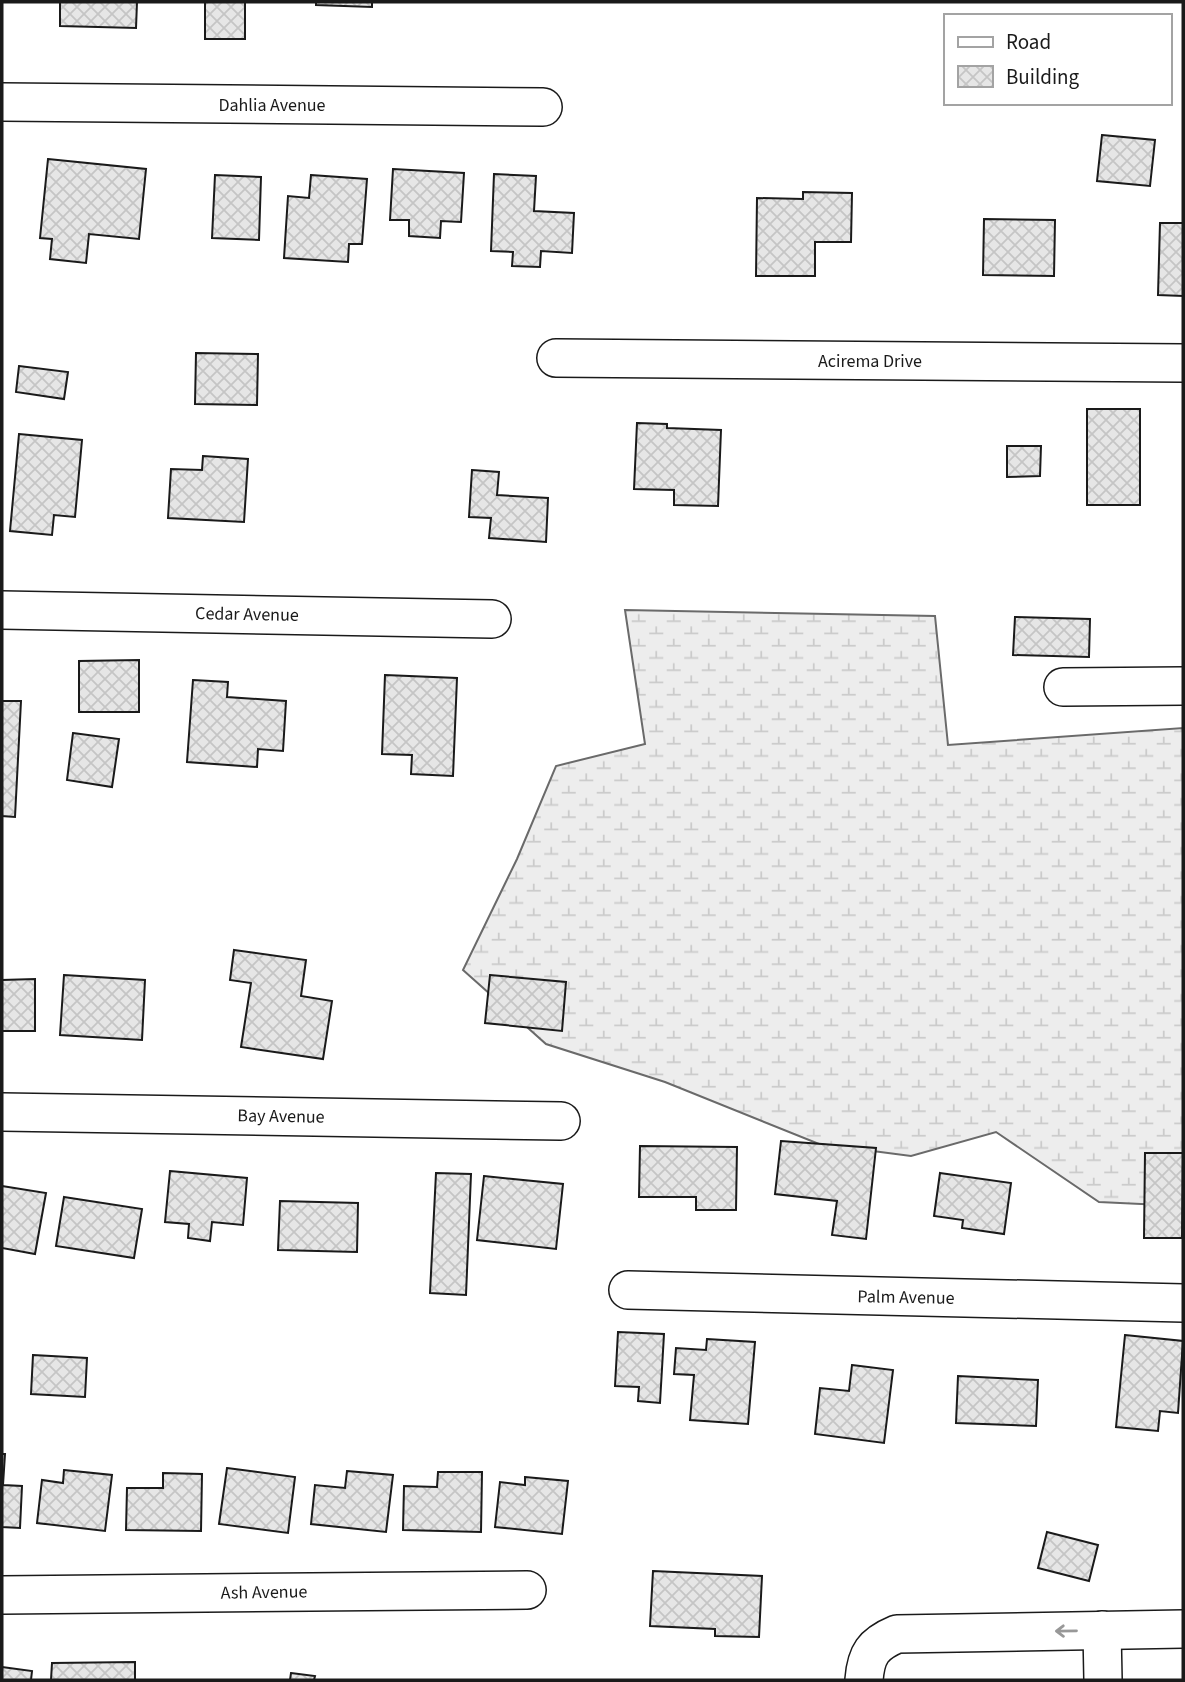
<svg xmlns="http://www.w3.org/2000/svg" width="1185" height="1682" viewBox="0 0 1185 1682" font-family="'Source Sans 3',sans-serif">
  <defs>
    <pattern id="wetland-marsh" width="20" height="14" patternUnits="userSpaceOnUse" patternTransform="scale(1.75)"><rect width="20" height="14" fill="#ededed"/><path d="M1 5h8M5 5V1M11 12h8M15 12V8" fill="none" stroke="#cbcbcb"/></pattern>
    <pattern id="building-cross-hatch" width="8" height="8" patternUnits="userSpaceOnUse" patternTransform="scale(1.75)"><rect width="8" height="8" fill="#e6e6e6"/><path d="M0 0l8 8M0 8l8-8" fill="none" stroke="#c5c5c5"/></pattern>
  </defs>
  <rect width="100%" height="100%" fill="#fff"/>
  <path fill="url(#wetland-marsh)" stroke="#6a6a6a" stroke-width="2" d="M 625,610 L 935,616 L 948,745 L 1183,728 L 1183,1206 L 1099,1202 L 996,1132 L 911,1156 L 819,1144 L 665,1082 L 546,1044 L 463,970 L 517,859 L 556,766 L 645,744 Z"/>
  <g fill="url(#building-cross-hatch)" stroke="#1a1a1a" stroke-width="2">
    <path d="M 60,2 L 137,2 L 136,28 L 60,26 Z"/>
    <rect x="205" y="2" width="40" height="37"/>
    <path d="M 316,2 L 372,2 L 372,7 L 316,5 Z"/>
    <path d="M 1102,135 L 1155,140 L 1150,186 L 1097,181 Z"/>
    <path d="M 48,159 L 146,169 L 139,239 L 89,234 L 86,263 L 50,259 L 52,239 L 40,238 Z"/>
    <path d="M 393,169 L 464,173 L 461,222 L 441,221 L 440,238 L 409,236 L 409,220 L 390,220 Z"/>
    <path d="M 494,174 L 536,176 L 534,211 L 574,213 L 572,253 L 541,251 L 540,267 L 512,266 L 513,252 L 491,251 Z"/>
    <path d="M 215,175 L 261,177 L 259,240 L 212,238 Z"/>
    <path d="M 311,175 L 367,179 L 362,244 L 349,244 L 348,262 L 284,258 L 288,196 L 309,198 Z"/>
    <path d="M 803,192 L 852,193 L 851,242 L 815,242 L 815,276 L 756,276 L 757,198 L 803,199 Z"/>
    <path d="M 984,219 L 1055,220 L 1054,276 L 983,275 Z"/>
    <path d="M 1160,223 L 1183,223 L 1183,296 L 1158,295 Z"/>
    <path d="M 196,353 L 258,354 L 257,405 L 195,404 Z"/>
    <path d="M 19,366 L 68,372 L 64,399 L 16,392 Z"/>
    <rect x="1087" y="409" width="53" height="96"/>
    <path d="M 637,423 L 667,424 L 667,428 L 721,430 L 718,506 L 674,505 L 674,490 L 634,489 Z"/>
    <path d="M 19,434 L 82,440 L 75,517 L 54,515 L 52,535 L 10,531 Z"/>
    <path d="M 1007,446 L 1041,446 L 1040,476 L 1007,477 Z"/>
    <path d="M 203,456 L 248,459 L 244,522 L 168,518 L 171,469 L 202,470 Z"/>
    <path d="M 472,470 L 499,472 L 497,495 L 548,498 L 546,542 L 489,538 L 491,518 L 469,517 Z"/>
    <path d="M 1015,617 L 1090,619 L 1089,657 L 1013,655 Z"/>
    <path d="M 139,660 L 139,712 L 79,712 L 79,661 Z"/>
    <path d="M 385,675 L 457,678 L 453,776 L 411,774 L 412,755 L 382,754 Z"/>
    <path d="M 193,680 L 228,682 L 227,697 L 286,701 L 283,751 L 258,749 L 257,767 L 187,762 Z"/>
    <path d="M 2,701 L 21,701 L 15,817 L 2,816 Z"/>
    <path d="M 73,733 L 119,739 L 112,787 L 67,780 Z"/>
    <path d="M 234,950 L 306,960 L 301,996 L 332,1001 L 323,1059 L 241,1047 L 251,983 L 230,980 Z"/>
    <path d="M 64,975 L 145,980 L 142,1040 L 60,1035 Z"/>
    <path d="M 490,975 L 566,982 L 562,1031 L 485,1023 Z"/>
    <path d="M 35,979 L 35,1031 L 2,1031 L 2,980 Z"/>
    <path d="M 781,1141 L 876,1148 L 866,1239 L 832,1235 L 837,1201 L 775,1194 Z"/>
    <path d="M 640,1146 L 737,1147 L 736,1210 L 696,1210 L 696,1197 L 639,1197 Z"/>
    <path d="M 1145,1153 L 1183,1153 L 1182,1238 L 1144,1238 Z"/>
    <path d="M 170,1171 L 247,1178 L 243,1225 L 212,1222 L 210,1241 L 188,1238 L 189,1224 L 165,1222 Z"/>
    <path d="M 436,1173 L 471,1174 L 466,1295 L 430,1293 Z"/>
    <path d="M 940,1173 L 1011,1183 L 1004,1234 L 962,1228 L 963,1220 L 934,1216 Z"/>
    <path d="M 484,1176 L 563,1184 L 556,1249 L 477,1240 Z"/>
    <path d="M 2,1186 L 46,1193 L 35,1254 L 2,1248 Z"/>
    <path d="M 64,1197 L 142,1209 L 134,1258 L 56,1246 Z"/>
    <path d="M 280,1201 L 358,1203 L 357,1252 L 278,1250 Z"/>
    <path d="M 618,1332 L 664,1334 L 660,1403 L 638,1401 L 639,1387 L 615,1386 Z"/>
    <path d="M 1125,1335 L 1183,1341 L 1178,1413 L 1160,1411 L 1158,1431 L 1116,1427 Z"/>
    <path d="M 707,1339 L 755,1342 L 748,1424 L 690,1420 L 694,1375 L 674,1374 L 676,1348 L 706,1350 Z"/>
    <path d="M 33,1355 L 87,1358 L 85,1397 L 31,1394 Z"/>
    <path d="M 852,1365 L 893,1370 L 884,1443 L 815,1434 L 820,1388 L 849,1391 Z"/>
    <path d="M 958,1376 L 1038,1380 L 1036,1426 L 956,1423 Z"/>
    <path d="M 2,1454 L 5,1454 L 3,1485 L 22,1486 L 20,1528 L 2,1527 Z"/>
    <path d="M 227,1468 L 295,1477 L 288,1533 L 219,1524 Z"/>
    <path d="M 64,1470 L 112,1475 L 105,1531 L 37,1523 L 42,1480 L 63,1483 Z"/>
    <path d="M 347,1471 L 393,1475 L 386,1532 L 311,1524 L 315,1485 L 345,1488 Z"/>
    <path d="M 438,1472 L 482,1472 L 481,1532 L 403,1530 L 404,1486 L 437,1487 Z"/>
    <path d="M 163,1473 L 202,1474 L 201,1531 L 126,1530 L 127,1488 L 163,1488 Z"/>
    <path d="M 525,1477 L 568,1481 L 562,1534 L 495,1527 L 500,1482 L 525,1485 Z"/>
    <path d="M 1047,1532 L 1098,1545 L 1089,1581 L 1038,1568 Z"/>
    <path d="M 653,1571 L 762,1576 L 759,1637 L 715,1636 L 715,1629 L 650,1626 Z"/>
    <path d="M 135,1662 L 135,1680 L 51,1680 L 52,1663 Z"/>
    <path d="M 2,1667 L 32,1671 L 31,1680 L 2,1680 Z"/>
    <path d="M 291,1673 L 315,1676 L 314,1680 L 290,1680 Z"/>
  </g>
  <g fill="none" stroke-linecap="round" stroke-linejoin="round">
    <defs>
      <g id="minor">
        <path d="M 2,102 L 543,107"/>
        <path d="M 556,358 L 1183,363"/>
        <path d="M 2,610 L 492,619"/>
        <path d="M 1063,687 L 1183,686"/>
        <path d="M 2,1112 L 561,1121"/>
        <path d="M 628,1290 L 1183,1303"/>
        <path d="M 2,1595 L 527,1590"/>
        <path d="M 1102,1630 L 1103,1680"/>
        <path d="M 864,1680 C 866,1654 873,1644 897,1634 L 1183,1629"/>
      </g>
    </defs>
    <use href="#minor" stroke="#1a1a1a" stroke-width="40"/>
    <use href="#minor" stroke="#fff" stroke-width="37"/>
  </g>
  <defs><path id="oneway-shaft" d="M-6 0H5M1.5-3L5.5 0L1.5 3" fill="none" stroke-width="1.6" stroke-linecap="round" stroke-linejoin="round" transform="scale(1.75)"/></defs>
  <use stroke="#989898" href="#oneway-shaft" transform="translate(1066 1631) rotate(179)"/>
  <g text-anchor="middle" stroke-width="5" stroke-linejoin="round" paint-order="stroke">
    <g font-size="18" fill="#1a1a1a" stroke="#fff">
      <text x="272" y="111">Dahlia Avenue</text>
      <text x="870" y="367">Acirema Drive</text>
      <text transform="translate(247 614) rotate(1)" y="6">Cedar Avenue</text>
      <text transform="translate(281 1116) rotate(1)" y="6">Bay Avenue</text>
      <text transform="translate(906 1297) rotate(1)" y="6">Palm Avenue</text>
      <text transform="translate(264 1592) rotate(-1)" y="6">Ash Avenue</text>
    </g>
  </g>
  <rect width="1185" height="1682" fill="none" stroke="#1a1a1a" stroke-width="7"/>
  <rect x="944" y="14" width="228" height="91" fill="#ffffff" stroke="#a3a3a3" stroke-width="2"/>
  <rect x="958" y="37" width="35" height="10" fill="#ffffff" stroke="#a3a3a3" stroke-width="2"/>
  <text x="1006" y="49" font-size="21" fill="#1a1a1a">Road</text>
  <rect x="958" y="66" width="35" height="21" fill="url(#building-cross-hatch)" stroke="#a3a3a3" stroke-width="2"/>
  <text x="1006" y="84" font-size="21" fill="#1a1a1a">Building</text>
</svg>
